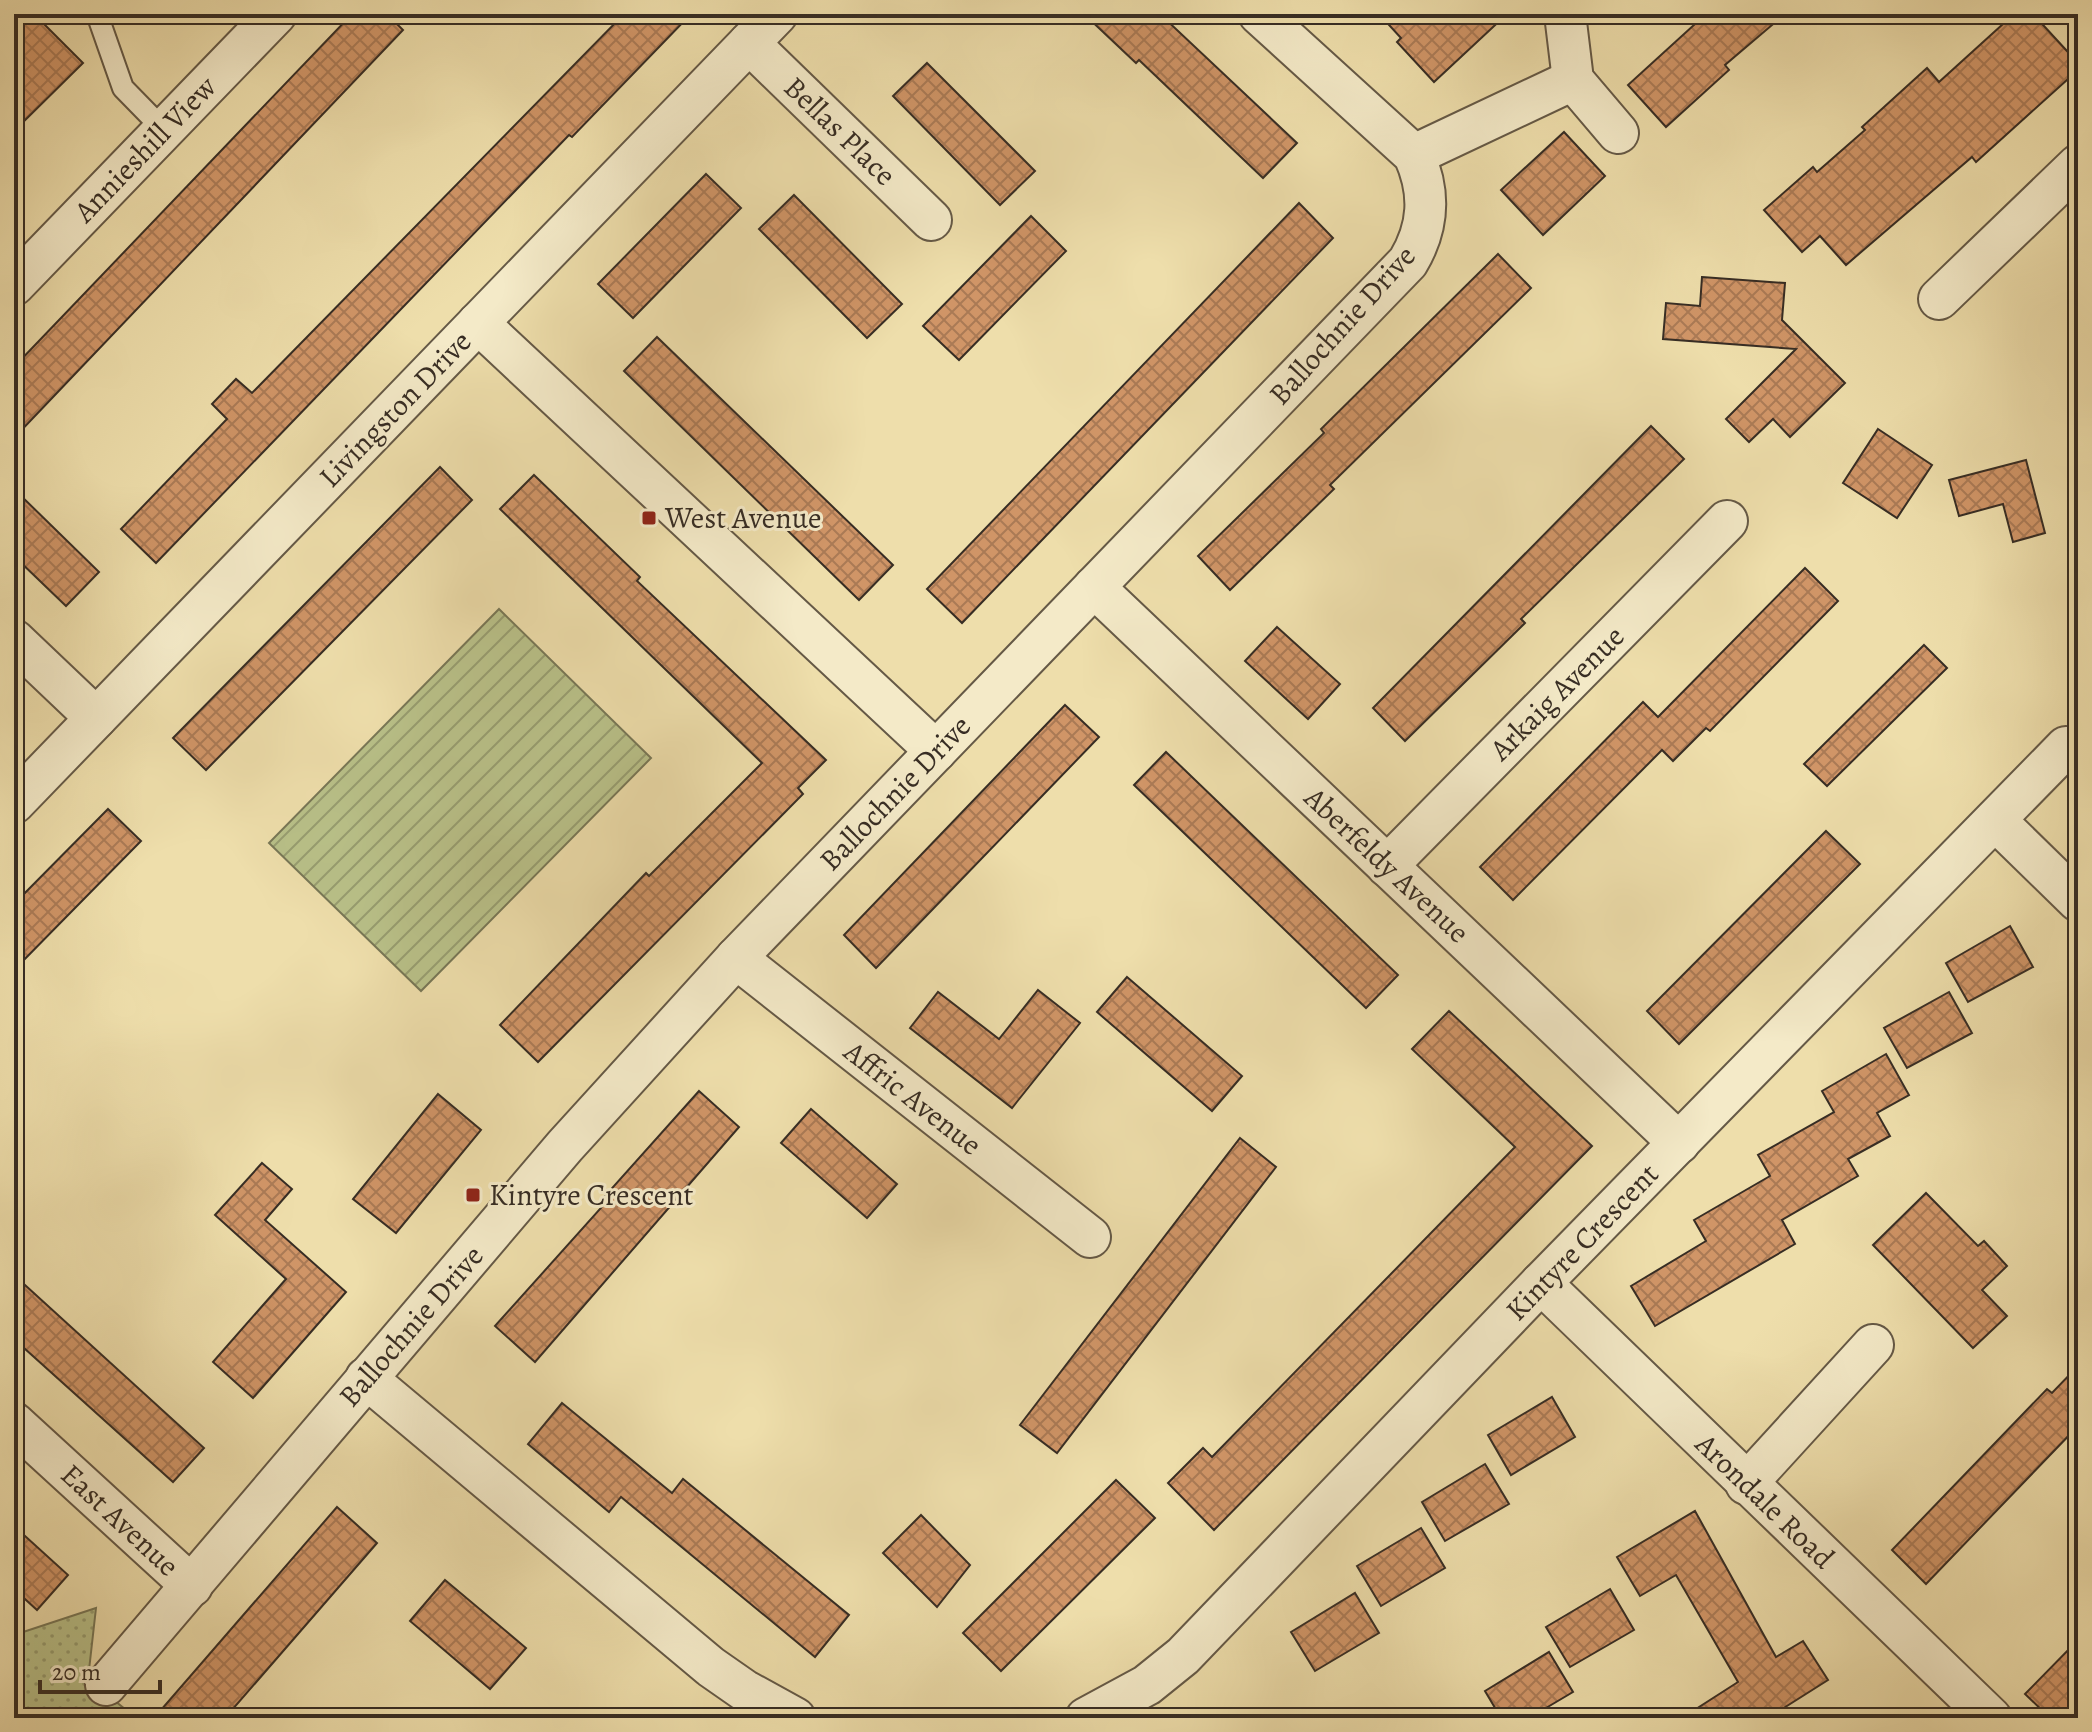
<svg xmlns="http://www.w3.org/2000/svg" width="2092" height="1732" viewBox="0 0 2092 1732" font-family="Alegreya,serif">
  <defs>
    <pattern id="grass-dots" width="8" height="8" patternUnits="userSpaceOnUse" patternTransform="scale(2)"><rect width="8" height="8" fill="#b9c189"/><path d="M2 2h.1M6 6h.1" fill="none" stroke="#979d70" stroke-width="1.8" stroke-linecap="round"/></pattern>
    <pattern id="garden-furrows" width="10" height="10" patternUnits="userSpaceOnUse" patternTransform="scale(2)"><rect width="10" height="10" fill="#b9c189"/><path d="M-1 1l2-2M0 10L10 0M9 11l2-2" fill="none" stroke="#979d70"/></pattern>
    <pattern id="building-cross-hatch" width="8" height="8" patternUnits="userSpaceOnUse" patternTransform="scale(2)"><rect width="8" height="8" fill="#d09567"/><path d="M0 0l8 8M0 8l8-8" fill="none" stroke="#aa7a55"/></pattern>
  </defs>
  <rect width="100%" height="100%" fill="#eedeab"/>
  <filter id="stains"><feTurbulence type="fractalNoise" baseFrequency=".0025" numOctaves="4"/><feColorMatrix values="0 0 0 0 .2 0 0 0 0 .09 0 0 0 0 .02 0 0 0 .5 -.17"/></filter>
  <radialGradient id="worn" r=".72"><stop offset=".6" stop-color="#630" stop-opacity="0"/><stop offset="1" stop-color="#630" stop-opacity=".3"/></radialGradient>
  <path fill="url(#grass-dots)" stroke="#787756" stroke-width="2" d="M 96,1608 L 88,1679 L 136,1718 L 14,1718 L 14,1635 Z"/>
  <path fill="url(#garden-furrows)" stroke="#787756" stroke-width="2" d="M 499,609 L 651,758 L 421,991 L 269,843 Z"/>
  <g fill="url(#building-cross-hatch)" stroke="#372d24" stroke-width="2">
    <path d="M 14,14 L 34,14 L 83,63 L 14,131 Z"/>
    <path d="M 352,14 L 387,14 L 403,30 L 14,438 L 14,367 Z"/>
    <path d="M 624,14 L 691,14 L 572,137 L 569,135 L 156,563 L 121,529 L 227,419 L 212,404 L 236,379 L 252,393 Z"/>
    <path d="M 1084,14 L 1160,14 L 1297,143 L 1263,178 L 1139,60 L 1136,63 Z"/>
    <path d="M 1379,14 L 1507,14 L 1434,82 L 1397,42 L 1401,38 Z"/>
    <path d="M 1706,14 L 1785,14 L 1725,65 L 1729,70 L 1666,127 L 1628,85 Z"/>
    <path d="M 2014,14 L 2033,14 L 2078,63 L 2078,70 L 1976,162 L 1972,157 L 1846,265 L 1820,236 L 1802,252 L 1764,210 L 1813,167 L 1817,172 L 1865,130 L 1862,127 L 1927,68 L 1939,82 Z"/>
    <path d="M 927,63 L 1035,171 L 1000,205 L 893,96 Z"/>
    <path d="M 1564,132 L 1605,176 L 1543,235 L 1501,190 Z"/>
    <path d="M 706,174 L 741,208 L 633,318 L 598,284 Z"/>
    <path d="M 794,195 L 902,304 L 867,338 L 759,229 Z"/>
    <path d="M 1299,203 L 1333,238 L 962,623 L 927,589 Z"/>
    <path d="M 1031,216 L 1066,251 L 959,360 L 923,326 Z"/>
    <path d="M 1498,254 L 1531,288 L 1330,485 L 1334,489 L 1230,590 L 1198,556 L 1324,433 L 1321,429 Z"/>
    <path d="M 1702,277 L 1785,283 L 1782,320 L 1845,383 L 1790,437 L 1773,419 L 1749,442 L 1726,419 L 1796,349 L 1663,339 L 1666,303 L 1700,306 Z"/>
    <path d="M 657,337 L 893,565 L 859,600 L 624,371 Z"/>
    <path d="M 1651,426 L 1684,459 L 1521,619 L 1525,623 L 1405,741 L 1373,708 Z"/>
    <path d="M 1878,429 L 1932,465 L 1897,518 L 1843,483 Z"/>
    <path d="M 2026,460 L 2045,533 L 2013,542 L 2003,504 L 1959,516 L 1949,480 Z"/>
    <path d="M 440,467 L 472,500 L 206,770 L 173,738 Z"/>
    <path d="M 534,475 L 640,577 L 637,581 L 826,760 L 798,788 L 803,794 L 538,1062 L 500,1025 L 646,873 L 649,876 L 762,763 L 500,509 Z"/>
    <path d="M 14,489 L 99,572 L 66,606 L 14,556 Z"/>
    <path d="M 1805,568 L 1838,601 L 1710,731 L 1706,728 L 1673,761 L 1662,750 L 1513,900 L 1480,867 L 1643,702 L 1658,717 Z"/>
    <path d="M 1277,627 L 1340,684 L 1308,719 L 1245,661 Z"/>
    <path d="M 1924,645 L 1947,668 L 1827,786 L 1804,764 Z"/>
    <path d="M 1065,705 L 1099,737 L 876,968 L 844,935 Z"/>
    <path d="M 1166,752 L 1398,975 L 1366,1008 L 1134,785 Z"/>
    <path d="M 108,809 L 141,841 L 14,970 L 14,904 Z"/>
    <path d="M 1826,831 L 1860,864 L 1679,1044 L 1647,1011 Z"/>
    <path d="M 2010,926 L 2033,967 L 1968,1002 L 1946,963 Z"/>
    <path d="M 1127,977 L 1242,1076 L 1212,1111 L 1097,1012 Z"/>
    <path d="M 1038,990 L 1080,1023 L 1012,1108 L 910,1028 L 938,992 L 999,1039 Z"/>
    <path d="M 1949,992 L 1972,1033 L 1907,1068 L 1884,1028 Z"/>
    <path d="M 1449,1011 L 1592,1146 L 1214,1530 L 1168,1483 L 1203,1448 L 1212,1457 L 1515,1147 L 1412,1049 Z"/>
    <path d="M 1886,1054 L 1909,1095 L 1877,1113 L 1890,1136 L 1848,1159 L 1858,1176 L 1782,1220 L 1795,1244 L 1655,1326 L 1631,1286 L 1706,1241 L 1694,1220 L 1770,1176 L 1758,1155 L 1834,1112 L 1822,1091 Z"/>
    <path d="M 699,1091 L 739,1127 L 535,1362 L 495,1326 L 609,1199 L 605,1196 Z"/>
    <path d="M 438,1094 L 481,1130 L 396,1233 L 353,1199 Z"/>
    <path d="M 811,1109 L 897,1184 L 867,1218 L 781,1143 Z"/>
    <path d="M 1240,1138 L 1276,1167 L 1057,1453 L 1020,1425 Z"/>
    <path d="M 262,1163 L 292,1189 L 265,1220 L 346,1292 L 253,1398 L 213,1362 L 286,1279 L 215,1215 Z"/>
    <path d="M 1926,1193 L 1978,1246 L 1984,1241 L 2007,1266 L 1982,1290 L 2007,1316 L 1973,1348 L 1873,1245 Z"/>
    <path d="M 14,1275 L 204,1448 L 173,1482 L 14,1339 Z"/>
    <path d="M 2078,1366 L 2078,1426 L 1926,1584 L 1892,1550 L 2047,1389 L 2052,1393 Z"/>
    <path d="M 1552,1397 L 1575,1437 L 1511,1475 L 1488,1435 Z"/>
    <path d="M 562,1403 L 672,1493 L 683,1479 L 849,1615 L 815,1657 L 621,1497 L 609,1512 L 528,1444 Z"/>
    <path d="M 1485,1464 L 1509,1504 L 1445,1541 L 1422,1502 Z"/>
    <path d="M 1116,1480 L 1155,1518 L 1001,1671 L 963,1633 Z"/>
    <path d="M 337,1507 L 377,1543 L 225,1718 L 154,1718 Z"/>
    <path d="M 1695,1511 L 1776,1657 L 1803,1641 L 1828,1680 L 1768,1718 L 1682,1718 L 1738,1682 L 1676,1575 L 1640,1596 L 1617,1557 Z"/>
    <path d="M 921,1515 L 970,1565 L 937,1607 L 883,1553 Z"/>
    <path d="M 14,1526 L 68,1575 L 37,1610 L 14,1589 Z"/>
    <path d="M 1421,1528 L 1445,1568 L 1381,1606 L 1357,1566 Z"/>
    <path d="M 445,1580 L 526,1648 L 490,1689 L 410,1621 Z"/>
    <path d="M 1610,1589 L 1634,1630 L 1570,1667 L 1546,1627 Z"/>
    <path d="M 1355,1593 L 1379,1633 L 1315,1671 L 1291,1632 Z"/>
    <path d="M 2078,1640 L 2078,1708 L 2069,1718 L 2050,1718 L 2025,1694 Z"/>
    <path d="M 1549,1652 L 1573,1692 L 1529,1718 L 1501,1718 L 1485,1691 Z"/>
  </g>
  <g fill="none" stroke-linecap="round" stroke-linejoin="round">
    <defs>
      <path id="service" d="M 97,14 L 123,88 L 164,130"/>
      <g id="minor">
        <path d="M 1565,14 L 1573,80 L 1618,133"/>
        <path d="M 749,43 L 931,220"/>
        <path d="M 1414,155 L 1573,80"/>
        <path d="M 14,285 L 276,14"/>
        <path d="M 1939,299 L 2078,165"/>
        <path d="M 478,323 L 936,751"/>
        <path d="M 1094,587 L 1679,1143"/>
        <path d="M 14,640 L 96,718"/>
        <path d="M 14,803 L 777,14"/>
        <path d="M 1995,820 L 2078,901"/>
        <path d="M 1387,866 L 1727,521"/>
        <path d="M 736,958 L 1090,1237"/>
        <path d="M 1541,1283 L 1991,1718"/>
        <path d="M 366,1378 L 711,1667 L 744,1690 L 795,1718"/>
        <path d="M 14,1423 L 192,1586"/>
        <path d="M 1746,1484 L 1873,1345"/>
        <path d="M 106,1685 L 565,1146 L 736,958 L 1408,262 C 1429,227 1431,193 1414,155 L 1259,14"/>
        <path d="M 1086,1718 L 1147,1685 L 1183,1656 L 1541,1283 L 2066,747"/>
      </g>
    </defs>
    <use href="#service" stroke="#655946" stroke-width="24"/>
    <use href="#minor" stroke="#655946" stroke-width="44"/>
    <use href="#service" stroke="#f4eac8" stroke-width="20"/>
    <use href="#minor" stroke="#f4eac8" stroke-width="40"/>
  </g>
  <g fill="#8f2418" stroke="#f4eac8" stroke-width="3">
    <rect x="641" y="510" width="16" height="16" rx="4"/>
    <rect x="465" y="1187" width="16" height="16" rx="4"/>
  </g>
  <g text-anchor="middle" stroke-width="6" stroke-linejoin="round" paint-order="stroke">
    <g font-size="30" fill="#372d24" stroke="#f4eac8">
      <text transform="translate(840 131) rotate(44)" y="10">Bellas Place</text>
      <text transform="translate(145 149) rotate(-46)" y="10">Annieshill View</text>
      <text transform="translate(1342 325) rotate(-48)" y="10">Ballochnie Drive</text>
      <text transform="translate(395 409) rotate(-46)" y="10">Livingston Drive</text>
      <text transform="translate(1557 693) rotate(-45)" y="10">Arkaig Avenue</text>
      <text transform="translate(895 793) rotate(-46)" y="10">Ballochnie Drive</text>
      <text transform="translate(1387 865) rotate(43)" y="10">Aberfeldy Avenue</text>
      <text transform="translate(913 1098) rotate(38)" y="10">Affric Avenue</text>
      <text transform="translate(1582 1242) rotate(-46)" y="10">Kintyre Crescent</text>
      <text transform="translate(411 1326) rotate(-49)" y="10">Ballochnie Drive</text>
      <text transform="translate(1765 1501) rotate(44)" y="10">Arondale Road</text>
      <text transform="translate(120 1520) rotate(43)" y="10">East Avenue</text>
    </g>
    <g font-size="30" fill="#372d24" stroke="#f4eac8" text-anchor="start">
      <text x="665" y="528">West Avenue</text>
      <text x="489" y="1205">Kintyre Crescent</text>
    </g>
  </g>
  <rect width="2092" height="1732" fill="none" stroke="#eedeab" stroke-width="48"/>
  <rect x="16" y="16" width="2060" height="1700" fill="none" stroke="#372d24" stroke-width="4"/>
  <rect x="24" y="24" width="2044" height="1684" fill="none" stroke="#372d24" stroke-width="2"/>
  <path d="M40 1680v12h120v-12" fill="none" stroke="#372d24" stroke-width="4"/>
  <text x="52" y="1680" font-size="24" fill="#372d24" stroke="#f4eac8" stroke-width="6" paint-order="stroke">20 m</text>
  <rect width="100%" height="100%" filter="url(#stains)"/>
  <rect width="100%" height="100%" fill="url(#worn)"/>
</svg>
